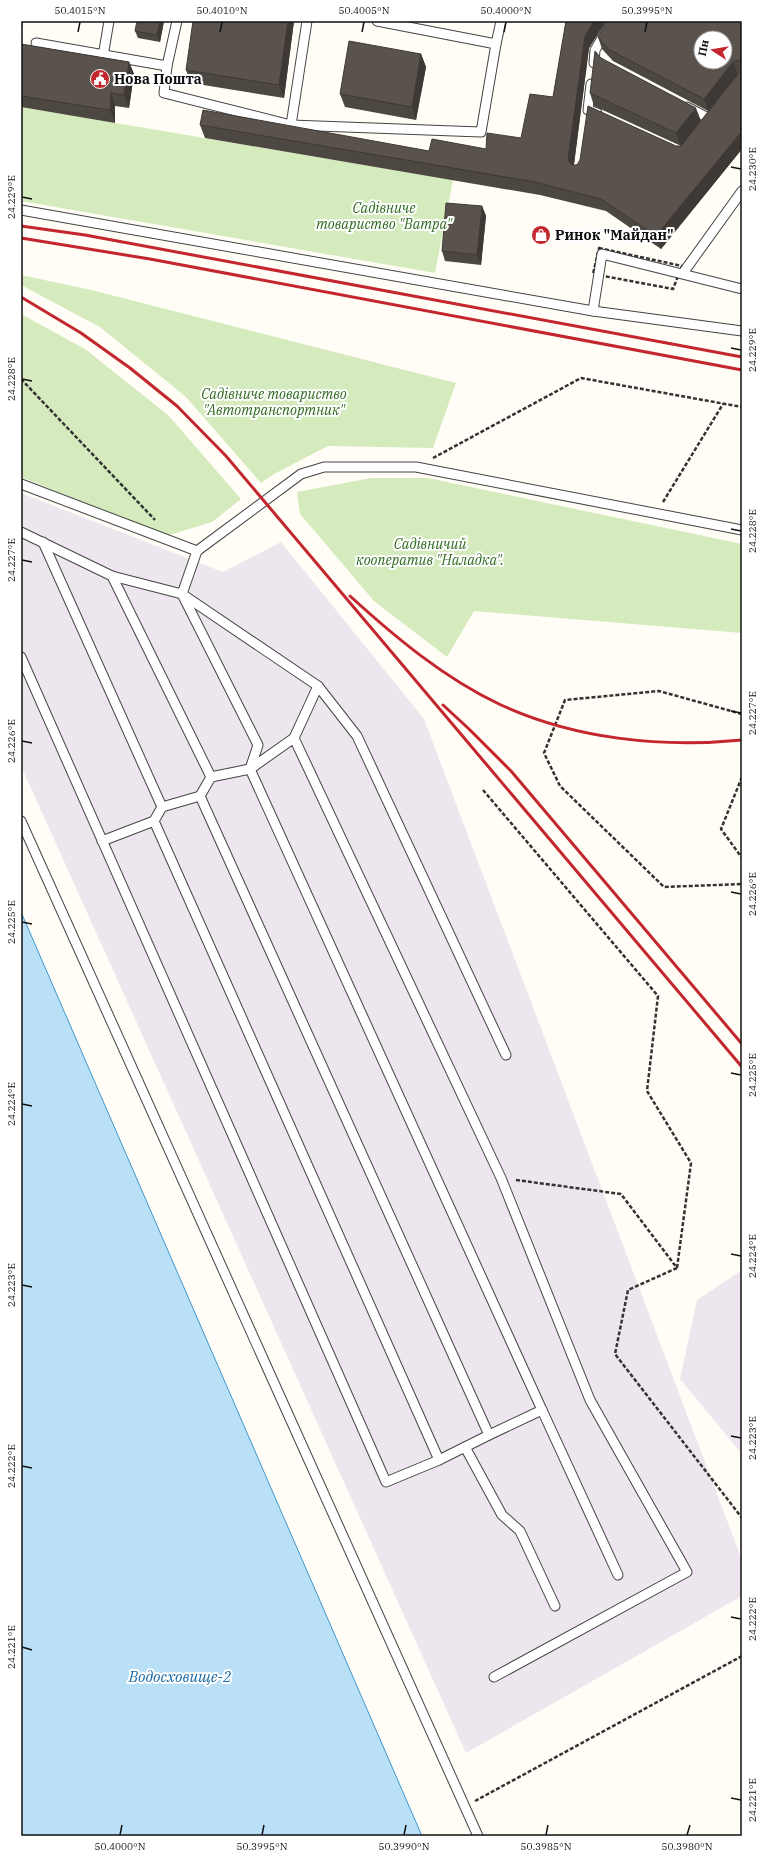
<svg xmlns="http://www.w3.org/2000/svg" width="763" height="1857" viewBox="0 0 763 1857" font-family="'IBM Plex Serif',serif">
  <rect width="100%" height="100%" fill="#fffdf5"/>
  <g fill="#eee6ef">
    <path d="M 21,493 L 223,572 L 281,542 L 424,719 L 742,1560 L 742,1596 L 466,1753 L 21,766 Z"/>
    <path d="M 742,1270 L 742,1454 L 680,1379 L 697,1300 Z"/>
  </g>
  <g fill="#d5ebbd">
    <path d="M 21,107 L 453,180 L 435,273 L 21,201 Z"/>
    <path d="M 21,275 L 91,290 L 456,383 L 433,448 L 328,446 L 274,474 L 261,483 L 186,397 L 100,327 L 21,285 Z"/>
    <path d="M 21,314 L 85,349 L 168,415 L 241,499 L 212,522 L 166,536 L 21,477 Z"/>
    <path d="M 371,478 L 428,478 L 742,544 L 742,633 L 474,611 L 447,657 L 374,601 L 300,514 L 297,492 Z"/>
  </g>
  <path fill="#b9e0f7" stroke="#3f96cf" d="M 21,912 L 422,1836 L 21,1836 Z"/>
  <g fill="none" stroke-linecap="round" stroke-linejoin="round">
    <defs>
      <g id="lane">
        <path d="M 36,43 L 167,66 L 177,21"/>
        <path d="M 496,44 L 501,21"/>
        <path d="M 103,56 L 109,21"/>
        <path d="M 594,63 L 595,50 L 612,21"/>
        <path d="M 167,66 L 164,93 L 291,125 L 481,132 L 496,44 L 377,21"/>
        <path d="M 591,84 L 588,110 L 597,113"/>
        <path d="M 687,107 L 710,119"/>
        <path d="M 291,125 L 307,21"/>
        <path d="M 21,210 L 593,311 L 742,331"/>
        <path d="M 683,273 L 742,191"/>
        <path d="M 593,311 L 602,254 L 742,289"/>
        <path d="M 21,484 L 197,551"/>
        <path d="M 21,532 L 112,576 L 211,777"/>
        <path d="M 43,542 L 162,807"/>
        <path d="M 112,576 L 182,594 L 318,686 L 357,736 L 506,1055"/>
        <path d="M 21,657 L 386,1482 L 439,1460 L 154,821"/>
        <path d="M 294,738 L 318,686"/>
        <path d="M 200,796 L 489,1435 L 542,1410 L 250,769 L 258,745 L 182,594 L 197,551 L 301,474 L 324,467 L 416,467 L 742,530"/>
        <path d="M 21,821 L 478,1836"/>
        <path d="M 102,841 L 154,821 L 162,807 L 200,796 L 211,777 L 250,769 L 294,738 L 501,1178 L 590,1400 L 687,1572 L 494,1677"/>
        <path d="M 542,1410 L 618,1575"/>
        <path d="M 465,1447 L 502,1515 L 520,1531 L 555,1606"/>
        <path d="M 439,1460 L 489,1435"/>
      </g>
    </defs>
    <use href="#lane" stroke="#444" stroke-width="11"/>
    <g stroke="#333" stroke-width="2.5" stroke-dasharray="4 2" stroke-linecap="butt">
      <path d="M 599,248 L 682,266 L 673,289 L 593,274 Z"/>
      <path d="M 21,379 L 155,520"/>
      <path d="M 433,458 L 581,378 L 742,407"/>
      <path d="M 663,502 L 723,404"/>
      <path d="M 742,714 L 659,691 L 565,700 L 544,753 L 560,786 L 664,887 L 742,884"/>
      <path d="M 742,777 L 721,829 L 742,858"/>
      <path d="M 483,790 L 658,996 L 647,1091 L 691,1163 L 677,1268"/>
      <path d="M 516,1180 L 621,1194 L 677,1268"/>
      <path d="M 677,1268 L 628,1290 L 615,1354 L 742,1518"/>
      <path d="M 475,1801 L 742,1656"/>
    </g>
    <use href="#lane" stroke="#fff" stroke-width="9"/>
    <g stroke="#c4262e" stroke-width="3">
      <path d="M 21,226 L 85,235 L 742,357"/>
      <path d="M 21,238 L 150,259 L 742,370"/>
      <path d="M 21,297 L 81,333 L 130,368 L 177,406 L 226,456 L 742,1067"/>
      <path d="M 350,596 C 395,637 444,678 499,704 C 574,739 661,748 742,740"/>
      <path d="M 443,705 L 469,729 L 511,771 L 742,1044"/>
    </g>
  </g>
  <g fill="#4d4742">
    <path d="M 164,21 L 160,42 L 138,38 L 135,31 Z"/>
    <path d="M 294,21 L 284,98 L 191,83 L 186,70 Z"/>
    <path d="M 566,21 L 606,21 L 589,48 L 574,165 L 676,146 L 681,146 L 594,106 L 590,93 L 601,58 L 701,121 L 708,111 L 613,61 L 602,49 L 598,37 L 742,21 L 742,149 L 661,249 L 606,211 L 540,195 L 205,138 L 200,125 L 429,151 L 486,149 L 521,138 L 553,97 Z"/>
    <path d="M 21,44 L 129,62 L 134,74 L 129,108 L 115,106 L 115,123 L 21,107 Z"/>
    <path d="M 421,54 L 426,67 L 416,120 L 345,107 L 340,94 Z"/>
    <path d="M 482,206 L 486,216 L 481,265 L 445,261 L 442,251 Z"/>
  </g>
  <g fill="#3f3936">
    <path d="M 21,21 L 23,21 L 21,34 Z"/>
    <path d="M 160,21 L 164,21 L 160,42 L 157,35 Z"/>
    <path d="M 288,21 L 294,21 L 284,98 L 279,85 Z"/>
    <path d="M 594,21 L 606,21 L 589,48 L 573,171 L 569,162 L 568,159 L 585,36 Z"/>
    <path d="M 421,54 L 426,67 L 416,120 L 412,107 Z"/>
    <path d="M 129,62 L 134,74 L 129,108 L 124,95 Z"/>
    <path d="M 733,62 L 738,75 L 708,111 L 704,99 Z"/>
    <path d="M 111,93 L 115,106 L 115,123 L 110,110 Z"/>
    <path d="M 696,108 L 701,121 L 681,146 L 676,133 Z"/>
    <path d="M 742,131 L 742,149 L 661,249 L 656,236 Z"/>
    <path d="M 482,206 L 486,216 L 481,265 L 477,255 Z"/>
  </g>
  <g fill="#5a524d" stroke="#3f3936" fill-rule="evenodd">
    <path d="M 137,21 L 160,21 L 157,35 L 135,31 Z"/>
    <path d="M 193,21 L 288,21 L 279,85 L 186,70 Z"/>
    <path d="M 566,21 L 594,21 L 585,36 L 568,159 L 569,162 L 573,165 L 577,165 L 580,160 L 588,106 L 676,146 L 681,146 L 742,69 L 742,131 L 656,236 L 601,199 L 535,182 L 200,125 L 203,110 L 429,151 L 432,139 L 486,149 L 487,133 L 521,138 L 530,94 L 553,97 Z"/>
    <path d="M 607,21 L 742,21 L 742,65 L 741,61 L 738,60 L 733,62 L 704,99 L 608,49 L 598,37 ZM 701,38 L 725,38 L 725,62 L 701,62 Z"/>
    <path d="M 349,41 L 421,54 L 412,107 L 340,94 Z"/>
    <path d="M 21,44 L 129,62 L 124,95 L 111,93 L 110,110 L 21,96 Z"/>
    <path d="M 595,51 L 601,58 L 696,108 L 676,133 L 590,93 Z"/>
    <path d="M 446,203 L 482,206 L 477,255 L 442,251 Z"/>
  </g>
  <path fill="none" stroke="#111" stroke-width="1.5" d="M 78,32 L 80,22M 220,32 L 222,22M 362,32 L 364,22M 504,32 L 506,22M 645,32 L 647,22M 731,167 L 741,169M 22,197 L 32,199M 731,348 L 741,350M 22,379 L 32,381M 731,529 L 741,531M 22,560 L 32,562M 731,711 L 741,713M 22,741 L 32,743M 731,892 L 741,894M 22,922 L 32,924M 731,1073 L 741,1075M 22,1104 L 32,1106M 731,1254 L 741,1256M 22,1285 L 32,1287M 731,1436 L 741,1438M 22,1466 L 32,1468M 731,1617 L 741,1619M 22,1647 L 32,1650M 731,1798 L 741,1800M 120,1835 L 122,1825M 262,1835 L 264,1825M 404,1835 L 406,1825M 546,1835 L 548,1825M 687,1835 L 690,1825"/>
  <defs>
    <symbol id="civic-disc" viewBox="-11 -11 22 22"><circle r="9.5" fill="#c4262e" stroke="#fff"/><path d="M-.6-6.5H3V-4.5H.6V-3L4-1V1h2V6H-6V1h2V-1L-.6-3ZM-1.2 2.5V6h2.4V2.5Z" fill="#fff"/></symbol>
    <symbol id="shop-disc" viewBox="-11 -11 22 22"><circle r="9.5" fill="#c4262e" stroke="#fff"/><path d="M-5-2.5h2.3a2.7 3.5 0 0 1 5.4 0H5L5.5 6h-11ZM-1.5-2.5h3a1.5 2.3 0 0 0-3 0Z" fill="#fff"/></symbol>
  </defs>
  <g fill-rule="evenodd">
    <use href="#civic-disc" x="89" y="68" width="22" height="22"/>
    <use href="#shop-disc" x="530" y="224" width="22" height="22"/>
  </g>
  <g text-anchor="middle" stroke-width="4" stroke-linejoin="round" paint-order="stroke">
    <g font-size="14" font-weight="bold" fill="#111" stroke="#fff" text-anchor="start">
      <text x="114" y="84">Нова Пошта</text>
      <text x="555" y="240">Ринок "Майдан"</text>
    </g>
    <g font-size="14" font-style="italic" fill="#2f6b1f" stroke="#fff">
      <text x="384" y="213">Садівниче<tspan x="384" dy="16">товариство "Ватра"</tspan></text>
      <text x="274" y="399">Садівниче товариство<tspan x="274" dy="16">"Автотранспортник"</tspan></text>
      <text x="430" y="549">Садівничий<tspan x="430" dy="16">кооператив "Наладка".</tspan></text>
    </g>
    <g font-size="15" font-style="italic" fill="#1768a6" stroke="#fff">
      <text x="180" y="1682">Водосховище-2</text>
    </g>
  </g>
  <rect width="763" height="1857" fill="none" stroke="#ffffff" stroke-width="44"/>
  <g transform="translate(713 50) rotate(282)"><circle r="19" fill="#ffffff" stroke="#a0a0a0"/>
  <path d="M0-3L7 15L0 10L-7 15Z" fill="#c4262e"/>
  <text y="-6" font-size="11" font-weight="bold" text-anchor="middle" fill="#111111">Пн</text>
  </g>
  <rect x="22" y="22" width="719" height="1813" fill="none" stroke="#111" stroke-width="1.5"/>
  <g font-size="10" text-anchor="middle" fill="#111">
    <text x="80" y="14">50.4015°N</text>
    <text x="222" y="14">50.4010°N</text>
    <text x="364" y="14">50.4005°N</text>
    <text x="506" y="14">50.4000°N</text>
    <text x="647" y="14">50.3995°N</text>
    <text transform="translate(752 169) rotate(-90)" y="4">24.230°E</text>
    <text transform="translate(11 197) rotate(-90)" y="4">24.229°E</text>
    <text transform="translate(752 350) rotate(-90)" y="4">24.229°E</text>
    <text transform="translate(11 379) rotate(-90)" y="4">24.228°E</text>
    <text transform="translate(752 531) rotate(-90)" y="4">24.228°E</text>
    <text transform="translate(11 560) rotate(-90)" y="4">24.227°E</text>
    <text transform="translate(752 713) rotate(-90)" y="4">24.227°E</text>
    <text transform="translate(11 741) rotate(-90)" y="4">24.226°E</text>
    <text transform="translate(752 894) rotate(-90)" y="4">24.226°E</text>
    <text transform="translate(11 922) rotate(-90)" y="4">24.225°E</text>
    <text transform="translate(752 1075) rotate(-90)" y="4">24.225°E</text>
    <text transform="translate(11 1104) rotate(-90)" y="4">24.224°E</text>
    <text transform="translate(752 1256) rotate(-90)" y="4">24.224°E</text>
    <text transform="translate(11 1285) rotate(-90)" y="4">24.223°E</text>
    <text transform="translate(752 1438) rotate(-90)" y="4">24.223°E</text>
    <text transform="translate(11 1466) rotate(-90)" y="4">24.222°E</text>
    <text transform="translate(752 1619) rotate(-90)" y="4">24.222°E</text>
    <text transform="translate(11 1647) rotate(-90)" y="4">24.221°E</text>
    <text transform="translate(752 1800) rotate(-90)" y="4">24.221°E</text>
    <text x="120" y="1850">50.4000°N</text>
    <text x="262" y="1850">50.3995°N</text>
    <text x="404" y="1850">50.3990°N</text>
    <text x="546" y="1850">50.3985°N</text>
    <text x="687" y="1850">50.3980°N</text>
  </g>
</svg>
